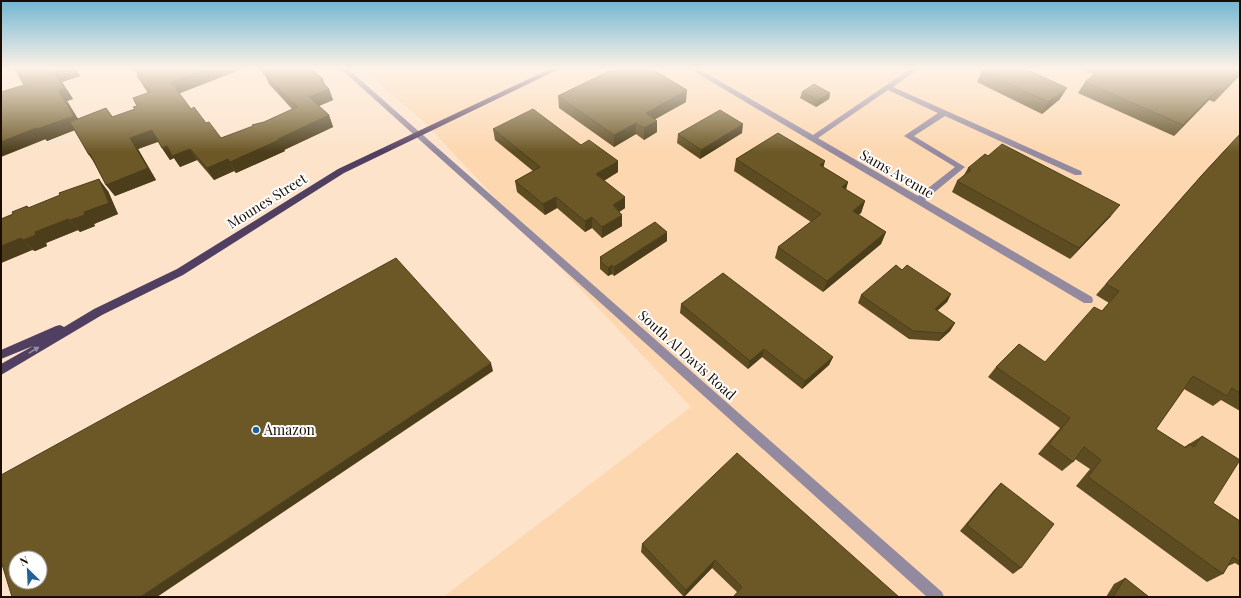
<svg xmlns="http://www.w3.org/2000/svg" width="1241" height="598" viewBox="0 0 1241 598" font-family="'Playfair Display',serif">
  <rect width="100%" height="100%" fill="#fce3ca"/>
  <path fill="#fcd7b0" d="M 362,69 L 1240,69 L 1240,597 L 443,597 L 691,407 L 425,123 Z"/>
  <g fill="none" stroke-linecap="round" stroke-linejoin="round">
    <g fill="#948a9f" fill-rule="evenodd">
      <path d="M 341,69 L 348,69 L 942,592 L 944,597 L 927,597 Z"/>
      <path d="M 690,69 L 699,69 L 813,135 L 910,69 L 918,69 L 893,87 L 1081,171 L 1082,173 L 1081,175 L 1075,175 L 945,116 L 914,136 L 965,167 L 925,200 L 1092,297 L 1093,300 L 1092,303 L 1084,303 ZM 888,90 L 938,113 L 904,136 L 955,167 L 918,196 L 818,138 Z"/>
    </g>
    <path fill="#513f61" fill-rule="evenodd" d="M 550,69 L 559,69 L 344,173 L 183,275 L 102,315 L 1,375 L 1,364 L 33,346 L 1,359 L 1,350 L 56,326 L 60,325 L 64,327 L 94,309 L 177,269 L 338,169 Z"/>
  </g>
  <g fill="#5d4c22">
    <path d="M 133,69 L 242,69 L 179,93 L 191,109 L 221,138 L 253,127 L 252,125 L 264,122 L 292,109 L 269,84 L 264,73 L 259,69 L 312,69 L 325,85 L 329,89 L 333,100 L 319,106 L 329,115 L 333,127 L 284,150 L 285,151 L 236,173 L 234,171 L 214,180 L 197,160 L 180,167 L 174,158 L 170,160 L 158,142 L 138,149 L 156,180 L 115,196 L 106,185 L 95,164 L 74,130 L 47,141 L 1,92 L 80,75 L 80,76 L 62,82 L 73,99 L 67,101 L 78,119 L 106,108 L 113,117 L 135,109 L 137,106 L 148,93 L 144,87 L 137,76 L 138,75 Z"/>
    <path d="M 1081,69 L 1240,69 L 1240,75 L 1214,102 L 1209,100 L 1174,136 L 1078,93 L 1085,82 L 1094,74 Z"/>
    <path d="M 982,71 L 1060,99 L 1042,114 L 977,82 Z"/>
    <path d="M 802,92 L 830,93 L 829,99 L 816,107 L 800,98 Z"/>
    <path d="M 558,96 L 686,102 L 655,119 L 657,132 L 644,140 L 636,134 L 614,147 L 559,108 Z"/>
    <path d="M 493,129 L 618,172 L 604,181 L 625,208 L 619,212 L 622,226 L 602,238 L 592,228 L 585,232 L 557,208 L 545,215 L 517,192 L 515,181 L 533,171 L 495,140 Z"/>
    <path d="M 742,133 L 700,159 L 677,143 L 678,134 Z"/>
    <path d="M 1240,134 L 1240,411 L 1221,400 L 1213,406 L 1184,389 L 1156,429 L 1184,447 L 1202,436 L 1213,503 L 1240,521 L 1240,566 L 1235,563 L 1228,566 L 1223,574 L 1207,582 L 1076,486 L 1090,469 L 1075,459 L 1073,462 L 1062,471 L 1038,454 L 1060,428 L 988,377 L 996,367 L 1045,362 L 1102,311 L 1109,303 L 1096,295 L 1202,175 Z"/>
    <path d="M 736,159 L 823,167 L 848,182 L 846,190 L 865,201 L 861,213 L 858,215 L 886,232 L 881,244 L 823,292 L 775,258 L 778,247 L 811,222 L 734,171 Z"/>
    <path d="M 968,168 L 1111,216 L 1070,259 L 952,192 L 957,181 L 964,175 Z"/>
    <path d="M 108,191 L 118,214 L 94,224 L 95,226 L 80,232 L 78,230 L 46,243 L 47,246 L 35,251 L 32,250 L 1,263 L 13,214 L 27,206 L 29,208 Z"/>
    <path d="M 667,241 L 614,276 L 612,274 L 608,276 L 600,269 L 600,257 Z"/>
    <path d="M 951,294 L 947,302 L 937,311 L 955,323 L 950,331 L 939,341 L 909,339 L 858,303 L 861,295 Z"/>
    <path d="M 681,304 L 833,357 L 829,365 L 802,389 L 762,357 L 748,369 L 680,313 Z"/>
    <path d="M 1001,483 L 1021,568 L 1013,574 L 960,531 L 994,490 Z"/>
    <path d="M 642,544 L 899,597 L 737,592 L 712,568 L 684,597 L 641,552 Z"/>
    <path d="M 1125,578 L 1149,597 L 1106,597 L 1114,584 Z"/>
  </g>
  <g fill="#4c3e1b">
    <path d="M 60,69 L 76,69 L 80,75 L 80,76 L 62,82 L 73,99 L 67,101 L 83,127 L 47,141 L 46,139 L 1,157 L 1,142 L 58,90 L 53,71 Z"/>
    <path d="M 207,69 L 242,69 L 178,94 L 171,82 Z"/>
    <path d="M 1240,74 L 1240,75 L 1214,102 L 1223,91 Z"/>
    <path d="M 323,79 L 327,90 L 329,89 L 333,100 L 314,108 L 309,97 L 320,80 Z"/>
    <path d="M 1067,88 L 1060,99 L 1042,114 L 1048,102 Z"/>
    <path d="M 1218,89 L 1209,100 L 1174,136 L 1183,125 Z"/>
    <path d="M 687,90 L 686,102 L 645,125 L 646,113 Z"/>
    <path d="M 830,93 L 829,99 L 816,107 L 818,100 Z"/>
    <path d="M 329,115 L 333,127 L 284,150 L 285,151 L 236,173 L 230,162 Z"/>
    <path d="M 657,121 L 657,132 L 644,140 L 644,128 Z"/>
    <path d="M 636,123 L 636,134 L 614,147 L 614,135 Z"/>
    <path d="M 743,124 L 742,133 L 700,159 L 701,150 Z"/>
    <path d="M 152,130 L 159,141 L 138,149 L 156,180 L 115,196 L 106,185 L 130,138 Z"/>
    <path d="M 167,146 L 190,149 L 197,160 L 180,167 L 174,158 L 170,160 L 162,148 Z"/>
    <path d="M 90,154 L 97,166 L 89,155 Z"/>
    <path d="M 228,159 L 234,171 L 214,180 L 207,168 Z"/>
    <path d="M 618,161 L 618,172 L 596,185 L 596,174 Z"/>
    <path d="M 825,161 L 822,173 L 820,165 Z"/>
    <path d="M 99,179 L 108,191 L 118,214 L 94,224 L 95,226 L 80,232 L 70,220 L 84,212 Z"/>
    <path d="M 848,182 L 844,194 L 842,187 Z"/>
    <path d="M 556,197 L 557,208 L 545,215 L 543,204 Z"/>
    <path d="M 625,197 L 625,208 L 613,216 L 613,205 Z"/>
    <path d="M 865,201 L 861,213 L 848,223 L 853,211 Z"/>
    <path d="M 1120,205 L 1111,216 L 1070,259 L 1079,248 Z"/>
    <path d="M 622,215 L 622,226 L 602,238 L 602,227 Z"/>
    <path d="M 592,217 L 592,228 L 585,232 L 585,221 Z"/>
    <path d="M 68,219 L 78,230 L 46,243 L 47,246 L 35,251 L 23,240 L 35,232 Z"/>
    <path d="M 667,232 L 667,241 L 614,276 L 614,267 Z"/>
    <path d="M 886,232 L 881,244 L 823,292 L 827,281 Z"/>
    <path d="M 21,238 L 32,250 L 1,263 L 1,246 Z"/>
    <path d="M 612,265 L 612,274 L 608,276 L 608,268 Z"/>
    <path d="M 951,294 L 947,302 L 930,317 L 935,309 Z"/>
    <path d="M 955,323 L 950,331 L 939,341 L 944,333 Z"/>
    <path d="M 764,349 L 762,357 L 748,369 L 750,361 Z"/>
    <path d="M 833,357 L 829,365 L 802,389 L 805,381 Z"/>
    <path d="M 491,363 L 493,371 L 157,597 L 140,597 Z"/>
    <path d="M 715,560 L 712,568 L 684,597 L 686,590 Z"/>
  </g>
  <g fill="#6c5827" stroke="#4c3e1b" fill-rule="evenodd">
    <path d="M 15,69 L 60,69 L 53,71 L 64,88 L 58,90 L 74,116 L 37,129 L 36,128 L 1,142 L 1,92 L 24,85 Z"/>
    <path d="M 135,69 L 207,69 L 171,82 L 191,109 L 194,107 L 206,123 L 209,122 L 221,138 L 253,126 L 252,125 L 264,122 L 297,107 L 263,73 L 267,71 L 265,69 L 312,69 L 323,79 L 320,80 L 329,89 L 309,97 L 329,115 L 278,139 L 279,140 L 230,162 L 228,159 L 207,168 L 190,149 L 172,156 L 167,146 L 162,148 L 152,130 L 130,138 L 148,168 L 106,185 L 90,154 L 89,155 L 70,122 L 106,108 L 112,117 L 135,109 L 133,107 L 137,106 L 133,98 L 150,92 L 137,76 L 140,74 Z"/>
    <path d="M 613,69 L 652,69 L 687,90 L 646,113 L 657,121 L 644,128 L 636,123 L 614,135 L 558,96 Z"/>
    <path d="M 985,69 L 1026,69 L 1067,88 L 1048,102 L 982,71 Z"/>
    <path d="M 1101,69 L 1240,69 L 1240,74 L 1223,91 L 1218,89 L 1183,125 L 1085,82 Z"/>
    <path d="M 814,84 L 830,93 L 818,100 L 802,92 Z"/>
    <path d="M 533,109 L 581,145 L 589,140 L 618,161 L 596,174 L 625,197 L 613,205 L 622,215 L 602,227 L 592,217 L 585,221 L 556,197 L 543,204 L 515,181 L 540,167 L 493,129 Z"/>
    <path d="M 720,110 L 743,124 L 701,150 L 678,134 Z"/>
    <path d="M 778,133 L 825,161 L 820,165 L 848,182 L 842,187 L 865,201 L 853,211 L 886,232 L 827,281 L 778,247 L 821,214 L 736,159 Z"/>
    <path d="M 1240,134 L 1240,393 L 1232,388 L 1227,396 L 1193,376 L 1156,429 L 1186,448 L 1189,444 L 1194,447 L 1202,436 L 1240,460 L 1213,503 L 1240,521 L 1240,559 L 1239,561 L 1233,557 L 1223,574 L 1088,477 L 1101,460 L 1084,447 L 1073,462 L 1049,444 L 1070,418 L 996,367 L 1019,344 L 1045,362 L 1094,307 L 1102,311 L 1119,291 L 1106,284 L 1202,175 Z"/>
    <path d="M 1002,144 L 1120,205 L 1079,248 L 957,181 L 971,170 L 968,168 L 985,154 L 988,156 Z"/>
    <path d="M 99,179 L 109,203 L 84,212 L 85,215 L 70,220 L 68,219 L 35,232 L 36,235 L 23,240 L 21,238 L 1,246 L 1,219 L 13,214 L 12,212 L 27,206 L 28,208 L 60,195 L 59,193 Z"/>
    <path d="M 655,222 L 667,232 L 614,267 L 612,265 L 608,268 L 600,261 L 602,259 L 600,257 Z"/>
    <path d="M 396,258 L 491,363 L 140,597 L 12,597 L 1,561 L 1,475 ZM 16,558 L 40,558 L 40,582 L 16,582 Z"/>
    <path d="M 896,265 L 902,270 L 907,265 L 951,294 L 935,309 L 955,323 L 944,333 L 913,331 L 861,295 Z"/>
    <path d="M 723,273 L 833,357 L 805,381 L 764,349 L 750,361 L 681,304 Z"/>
    <path d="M 737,453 L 899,597 L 733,597 L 742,587 L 715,560 L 686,590 L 642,544 Z"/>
    <path d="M 1001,483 L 1054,524 L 1021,568 L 967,525 Z"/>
    <path d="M 1125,578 L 1149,597 L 1113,597 Z"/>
  </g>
  <defs><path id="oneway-solid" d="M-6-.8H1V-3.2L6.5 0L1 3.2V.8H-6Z"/></defs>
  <use fill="#978ca0" href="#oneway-solid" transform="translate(34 350) rotate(-31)"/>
  <linearGradient id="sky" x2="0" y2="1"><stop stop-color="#71b6d2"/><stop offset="0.45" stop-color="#fef2e7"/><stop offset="1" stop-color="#fef2e7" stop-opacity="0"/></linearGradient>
  <rect width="1241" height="152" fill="url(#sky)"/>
  <circle fill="#226197" stroke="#fff" stroke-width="1.5" cx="256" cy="430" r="4"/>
  <g text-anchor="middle" stroke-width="4" stroke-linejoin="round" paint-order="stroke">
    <g font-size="14" fill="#1b0d01" stroke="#fff">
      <text transform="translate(897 174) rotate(30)" y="5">Sams Avenue</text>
      <text transform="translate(267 201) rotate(-32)" y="5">Mounes Street</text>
      <text transform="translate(687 355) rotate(42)" y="5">South Al Davis Road</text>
    </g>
    <g font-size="14" fill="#1b0d01" stroke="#fff" text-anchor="start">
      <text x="264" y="435">Amazon</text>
    </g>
  </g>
  <rect width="1241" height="598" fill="none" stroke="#1b0d01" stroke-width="4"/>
  <g transform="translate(28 570) rotate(336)"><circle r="19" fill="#ffffff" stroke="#a49e99"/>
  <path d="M0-3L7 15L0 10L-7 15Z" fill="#226197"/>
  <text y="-6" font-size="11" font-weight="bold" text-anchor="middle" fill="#1b0d01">N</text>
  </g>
</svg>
